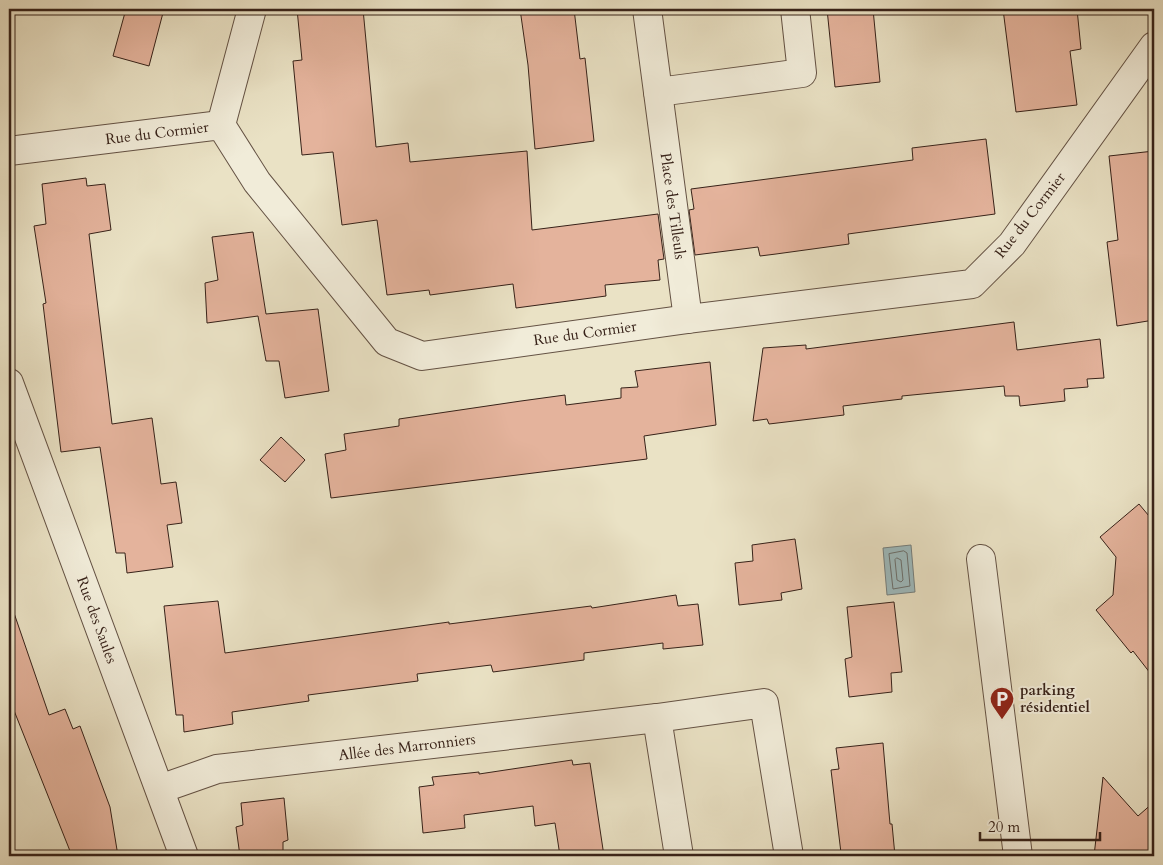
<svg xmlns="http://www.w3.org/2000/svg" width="1163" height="865" viewBox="0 0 1163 865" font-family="Cardo,serif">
  <rect width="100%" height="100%" fill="#eae2c5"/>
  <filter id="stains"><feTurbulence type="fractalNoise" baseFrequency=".004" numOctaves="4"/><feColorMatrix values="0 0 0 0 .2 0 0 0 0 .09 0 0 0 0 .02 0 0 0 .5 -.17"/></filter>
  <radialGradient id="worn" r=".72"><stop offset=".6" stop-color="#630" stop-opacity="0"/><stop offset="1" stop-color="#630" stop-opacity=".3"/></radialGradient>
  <path fill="#9dbbbf" stroke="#747e7d" d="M 911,545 L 915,592 L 887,595 L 883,548 Z"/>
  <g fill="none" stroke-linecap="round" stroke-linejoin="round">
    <g stroke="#6a6e6c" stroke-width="1">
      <path d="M 904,551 L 907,553 L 910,586 L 893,589 L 889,554 Z"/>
      <path d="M 897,558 L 901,560 L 903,580 L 901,582 L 897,580 L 895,560 Z"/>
    </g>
  </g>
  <g fill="#e4b39c" stroke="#372219">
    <path d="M 126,9 L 164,9 L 149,66 L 113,56 Z"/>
    <path d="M 297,9 L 363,9 L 376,147 L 408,143 L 410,162 L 527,151 L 532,230 L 658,214 L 664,259 L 658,260 L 660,280 L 605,285 L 606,296 L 516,308 L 513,284 L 430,295 L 429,290 L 387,295 L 377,220 L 342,225 L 333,152 L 302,155 L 293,61 L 302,60 Z"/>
    <path d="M 520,9 L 574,9 L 580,59 L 585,58 L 594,141 L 535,149 L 528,65 Z"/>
    <path d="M 827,9 L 873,9 L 880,82 L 835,87 Z"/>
    <path d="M 1003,9 L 1077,9 L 1081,49 L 1070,51 L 1077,105 L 1016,112 Z"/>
    <path d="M 986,139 L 995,214 L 848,234 L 849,244 L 776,254 L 760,256 L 758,247 L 695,255 L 689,210 L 694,209 L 691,189 L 913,160 L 912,148 Z"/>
    <path d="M 1154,151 L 1154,320 L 1117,326 L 1107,242 L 1118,240 L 1109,156 Z"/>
    <path d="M 86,178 L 87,186 L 105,184 L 111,230 L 89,234 L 112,424 L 152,418 L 161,484 L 176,482 L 182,523 L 167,525 L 173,567 L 127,573 L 125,553 L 116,553 L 100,447 L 61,452 L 43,304 L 46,303 L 34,226 L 46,224 L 42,184 Z"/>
    <path d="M 253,232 L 266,314 L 318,309 L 329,391 L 285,398 L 279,361 L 266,361 L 258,316 L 207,323 L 205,283 L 218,280 L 212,237 Z"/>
    <path d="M 1014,322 L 1017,350 L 1100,339 L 1104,378 L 1087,379 L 1088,387 L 1064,389 L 1065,401 L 1020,406 L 1019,396 L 1005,396 L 1004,386 L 902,396 L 902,399 L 843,406 L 844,415 L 769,424 L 767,419 L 753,421 L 763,348 L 806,345 L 806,349 Z"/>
    <path d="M 710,362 L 716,425 L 644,436 L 647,459 L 331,498 L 325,454 L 346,450 L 344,434 L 399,426 L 399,419 L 521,401 L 565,395 L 566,405 L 621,398 L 621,388 L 638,387 L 635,371 Z"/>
    <path d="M 281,437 L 305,460 L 285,482 L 260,460 Z"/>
    <path d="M 1139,504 L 1154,522 L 1154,678 L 1133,651 L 1131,653 L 1096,610 L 1113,595 L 1116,557 L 1100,537 Z"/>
    <path d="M 795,539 L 802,589 L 781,593 L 782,600 L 739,605 L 735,563 L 753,561 L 752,545 Z"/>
    <path d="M 676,595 L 678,606 L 698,604 L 703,645 L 663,649 L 663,643 L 584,653 L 584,660 L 493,672 L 491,665 L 417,674 L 418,681 L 308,695 L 309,701 L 232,712 L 233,724 L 184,732 L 183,715 L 176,715 L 164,606 L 218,601 L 225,653 L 449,622 L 449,624 L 591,606 L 592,608 Z"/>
    <path d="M 894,602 L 902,672 L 891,673 L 892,692 L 849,697 L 845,659 L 852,657 L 847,607 Z"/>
    <path d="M 14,613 L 49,715 L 65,709 L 73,729 L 80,726 L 110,807 L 118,856 L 72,856 L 9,698 L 9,614 Z"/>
    <path d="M 883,743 L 890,824 L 892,824 L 895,856 L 849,856 L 848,852 L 841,853 L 831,770 L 839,769 L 836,748 Z"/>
    <path d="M 572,760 L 573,765 L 590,763 L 604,856 L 560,856 L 555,823 L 535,826 L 533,806 L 464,815 L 465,828 L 423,833 L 419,787 L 434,785 L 432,777 L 479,772 L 479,774 Z"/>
    <path d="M 1103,777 L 1138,816 L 1154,802 L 1154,856 L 1094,856 Z"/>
    <path d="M 284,798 L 288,840 L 283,842 L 283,856 L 240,856 L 236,827 L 243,825 L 241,803 Z"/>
  </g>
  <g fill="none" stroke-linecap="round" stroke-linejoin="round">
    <defs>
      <g id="minor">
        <path d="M 647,9 L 688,319"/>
        <path d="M 658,92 L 802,73 L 795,9"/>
        <path d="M 221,125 L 252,9"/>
        <path d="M 9,151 L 221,125 L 257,182 L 387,342 L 422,356 L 688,319 L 972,284 L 1012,244 L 1154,46"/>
        <path d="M 9,383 L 184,856"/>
        <path d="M 981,559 L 1018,856"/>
        <path d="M 657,718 L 679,856"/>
        <path d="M 160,789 L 217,769 L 657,718 L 764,703 L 789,856"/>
      </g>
    </defs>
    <use href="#minor" stroke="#645244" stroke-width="30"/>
    <use href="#minor" stroke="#f1ecd9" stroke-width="28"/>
  </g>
  <defs>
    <symbol id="parking-pin" viewBox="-11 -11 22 30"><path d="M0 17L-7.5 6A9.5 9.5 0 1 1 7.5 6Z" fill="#8f2418" stroke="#f1ecd9"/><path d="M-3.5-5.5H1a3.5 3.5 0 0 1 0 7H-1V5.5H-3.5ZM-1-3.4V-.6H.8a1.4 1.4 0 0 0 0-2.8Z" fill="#fff"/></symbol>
  </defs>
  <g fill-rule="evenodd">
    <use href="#parking-pin" x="988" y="685" width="28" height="38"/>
  </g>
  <g text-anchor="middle" stroke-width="4" stroke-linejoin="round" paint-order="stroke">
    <g font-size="15" fill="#372219" stroke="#f1ecd9">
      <text transform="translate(157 133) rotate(-7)" y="5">Rue du Cormier</text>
      <text transform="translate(673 206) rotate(82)" y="5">Place des Tilleuls</text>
      <text transform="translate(1030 215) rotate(-52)" y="5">Rue du Cormier</text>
      <text transform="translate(585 333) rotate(-8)" y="5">Rue du Cormier</text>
      <text transform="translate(97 620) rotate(70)" y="5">Rue des Saules</text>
      <text transform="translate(407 747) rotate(-7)" y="5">Allée des Marronniers</text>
    </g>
    <g font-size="15" font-weight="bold" fill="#372219" stroke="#f1ecd9" text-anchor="start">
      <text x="1020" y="695">parking<tspan x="1020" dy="17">résidentiel</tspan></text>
    </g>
  </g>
  <rect width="1163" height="865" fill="none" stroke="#eae2c5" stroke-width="30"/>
  <rect x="10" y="10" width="1143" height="845" fill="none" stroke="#372219" stroke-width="2.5"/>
  <rect x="15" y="15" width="1133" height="835" fill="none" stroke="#372219"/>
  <path d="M980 832v8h120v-8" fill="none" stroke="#372219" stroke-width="2.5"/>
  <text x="988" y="832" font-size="15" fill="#372219" stroke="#f1ecd9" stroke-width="4" paint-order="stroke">20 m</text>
  <rect width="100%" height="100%" filter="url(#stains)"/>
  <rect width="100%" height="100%" fill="url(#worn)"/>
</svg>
